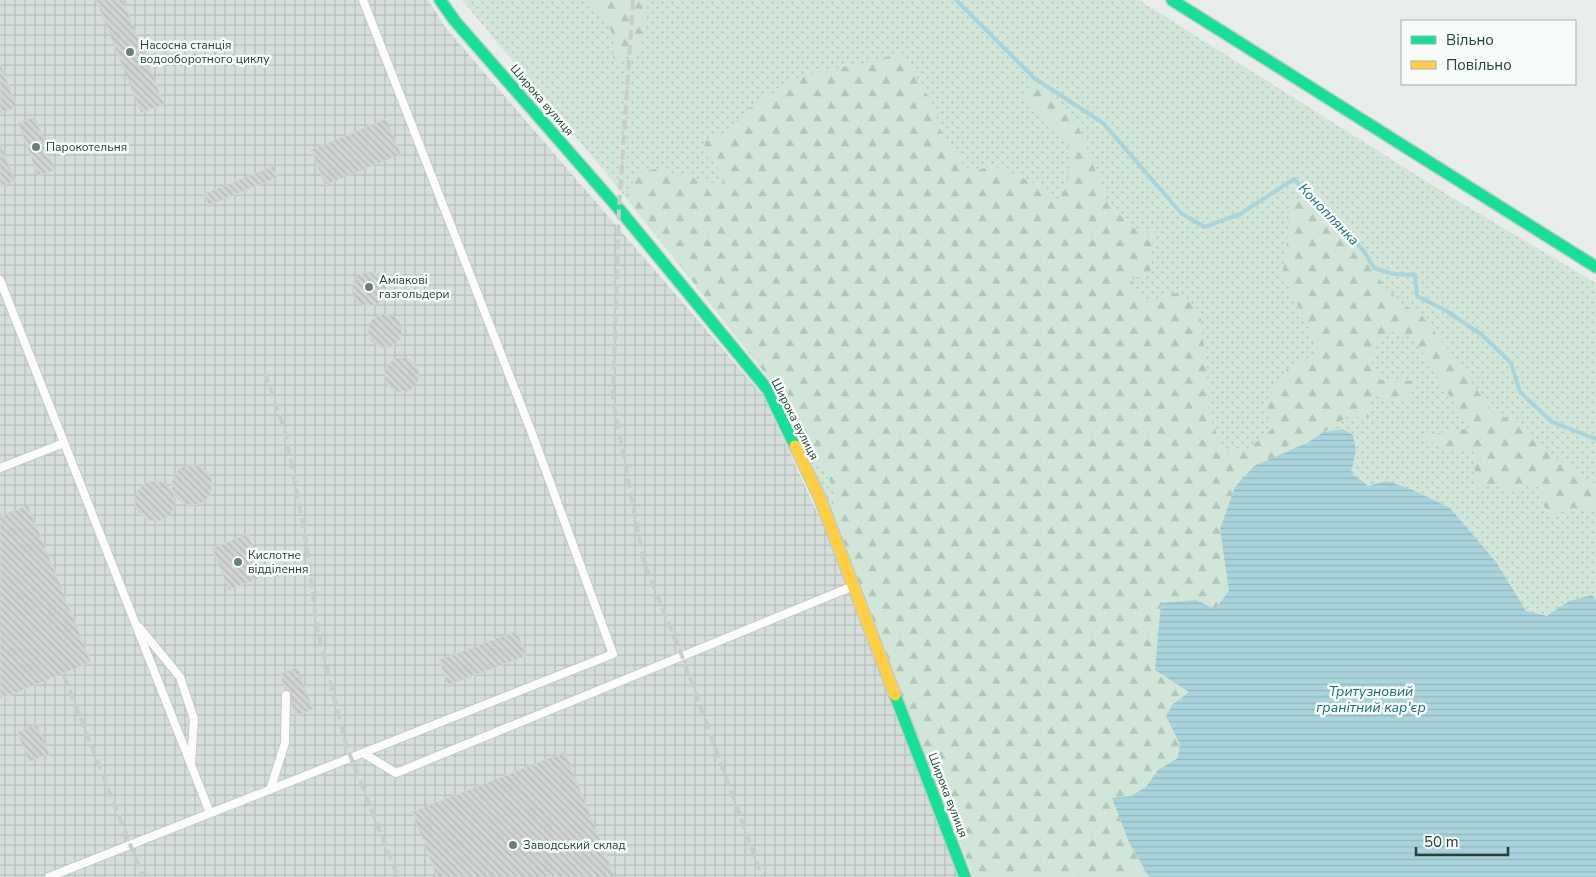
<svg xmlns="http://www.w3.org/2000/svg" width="1596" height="877" viewBox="0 0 1596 877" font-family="'Nunito Sans',sans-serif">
  <defs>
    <pattern id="industrial-grid" width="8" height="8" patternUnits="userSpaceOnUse" patternTransform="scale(1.25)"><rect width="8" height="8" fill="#d6dedb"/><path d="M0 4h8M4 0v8" fill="none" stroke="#b8c0bd"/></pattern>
    <pattern id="grass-dots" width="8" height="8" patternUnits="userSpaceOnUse" patternTransform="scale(1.25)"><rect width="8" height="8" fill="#d1e6d8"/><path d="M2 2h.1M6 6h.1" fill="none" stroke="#b3c6ba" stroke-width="1.8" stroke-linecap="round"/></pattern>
    <pattern id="forest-firs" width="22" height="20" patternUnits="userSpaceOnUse" patternTransform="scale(1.25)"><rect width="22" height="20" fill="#d1e6d8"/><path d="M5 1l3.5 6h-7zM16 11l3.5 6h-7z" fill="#b3c6ba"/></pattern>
    <pattern id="water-rules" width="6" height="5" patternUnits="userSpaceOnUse" patternTransform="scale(1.25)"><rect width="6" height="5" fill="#a9d4db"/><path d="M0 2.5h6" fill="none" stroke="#91b7bd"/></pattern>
    <pattern id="building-back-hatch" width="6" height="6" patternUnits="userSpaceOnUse" patternTransform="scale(1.25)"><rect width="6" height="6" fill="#cfd4d2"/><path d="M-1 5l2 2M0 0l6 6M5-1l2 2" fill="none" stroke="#b2b7b5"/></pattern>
  </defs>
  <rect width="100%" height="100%" fill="#e8edeb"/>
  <path fill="url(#industrial-grid)" d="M 0,0 L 428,0 L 445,27 L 764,397 L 848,580 L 960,877 L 0,877 Z"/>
  <path fill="url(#grass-dots)" d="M 462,0 L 1139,0 L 1448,195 L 1596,283 L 1596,877 L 974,877 L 777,388 L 610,178 Z"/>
  <g fill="url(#forest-firs)">
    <path d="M 590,0 L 648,0 L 639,51 L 613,61 C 616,30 611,26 589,5 Z"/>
    <path d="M 902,52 L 933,105 L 943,138 L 970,172 L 993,166 L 1039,185 L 1058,201 L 1071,173 L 1067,138 L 1021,100 L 1034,78 L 1077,123 L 1107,200 L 1132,228 L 1154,230 L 1150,272 L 1130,280 L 1148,302 L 1179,292 L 1200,312 L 1208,384 L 1208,411 L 1223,451 L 1248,449 L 1273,428 L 1264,405 L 1287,369 L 1319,352 L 1308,324 L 1282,275 L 1288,234 L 1289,200 L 1312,197 L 1364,251 L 1382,283 L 1403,305 L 1420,313 L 1456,359 L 1491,411 L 1526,427 L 1549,453 L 1596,485 L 1596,512 L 1574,508 L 1550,515 L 1543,505 L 1541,488 L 1527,483 L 1516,493 L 1495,485 L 1475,489 L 1475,451 L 1441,448 L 1421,436 L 1470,428 L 1413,338 L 1393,332 L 1373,345 L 1372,369 L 1381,380 L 1414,381 L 1409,399 L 1390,401 L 1374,394 L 1369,408 L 1371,417 L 1347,417 L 1307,443 L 1292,448 L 1220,529 L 1229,591 L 1215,609 L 1196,600 L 1161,604 L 1155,670 L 1189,692 L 1172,705 L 1166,715 L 1180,744 L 1178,758 L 1158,770 L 1146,787 L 1131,796 L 1112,798 L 1129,842 L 1149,877 L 974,877 L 836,535 L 836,494 L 819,459 L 802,450 L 790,420 L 790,405 L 626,197 L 638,172 L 656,169 L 725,186 C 721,173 715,161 703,154 L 705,141 L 727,134 L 746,110 L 805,74 L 874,61 Z"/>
  </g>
  <path fill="url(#water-rules)" d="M 1342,429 L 1353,435 L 1356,450 L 1351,473 L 1368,486 L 1387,481 L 1413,490 L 1450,508 L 1496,562 L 1526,611 L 1547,616 L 1569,601 L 1592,595 L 1596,600 L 1596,877 L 1149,877 L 1129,842 L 1112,798 L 1131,796 L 1146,787 L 1158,770 L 1178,758 L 1180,744 L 1166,716 L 1172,705 L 1189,692 L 1155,670 L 1161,603 L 1196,600 L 1215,609 L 1229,591 L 1220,529 L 1235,487 L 1254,466 L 1307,443 L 1324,432 Z"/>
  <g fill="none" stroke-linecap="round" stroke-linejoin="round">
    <path stroke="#a9d4db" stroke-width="4" d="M 956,0 L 1034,78 L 1103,123 L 1181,213 L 1204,227 L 1240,214 L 1294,179 L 1364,251 L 1374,268 L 1393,274 L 1415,275 L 1417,296 L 1445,310 L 1482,335 L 1511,363 L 1520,392 L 1552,422 L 1596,439"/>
  </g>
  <g fill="url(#building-back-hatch)" stroke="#d1d6d4">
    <path d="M 96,0 L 123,0 L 164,104 L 141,113 Z"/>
    <path d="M 0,63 L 17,107 L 0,113 Z"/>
    <path d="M 35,117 L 55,170 L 38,176 L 18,123 Z"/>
    <path d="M 386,119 L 401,154 L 325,185 L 311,150 Z"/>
    <path d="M 0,142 L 15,181 L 0,187 Z"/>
    <path d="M 274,166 L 278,177 L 209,205 L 204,194 Z"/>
    <circle cx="369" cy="289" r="17"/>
    <circle cx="385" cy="331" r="17"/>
    <circle cx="402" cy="375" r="17"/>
    <circle cx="192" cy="485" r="20"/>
    <circle cx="155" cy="501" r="20"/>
    <path d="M 28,505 L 91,662 L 0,699 L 0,516 Z"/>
    <path d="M 248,534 L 264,576 L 229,590 L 212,548 Z"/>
    <path d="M 517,631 L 526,656 L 448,685 L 439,660 Z"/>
    <path d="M 297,667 L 313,709 L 296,716 L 280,674 Z"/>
    <path d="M 37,724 L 49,754 L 29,762 L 17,732 Z"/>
    <path d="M 565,752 L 615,877 L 437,877 L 412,812 Z"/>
  </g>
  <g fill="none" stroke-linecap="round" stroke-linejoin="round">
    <defs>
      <g id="lane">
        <path d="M 0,280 L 210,813"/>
        <path d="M 0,468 L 64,443"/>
        <path d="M 139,627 L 180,677 L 194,719 L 191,763"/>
        <path d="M 363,753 L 396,773 L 851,587"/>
        <path d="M 270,790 L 285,743 L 286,695"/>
        <path d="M 49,877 L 613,654 L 533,436 L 363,0"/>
      </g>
      <g id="fast">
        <path d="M 440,0 L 455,21 L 619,209 L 768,390 L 795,446"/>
        <path d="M 1172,0 L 1596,267"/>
        <path d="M 895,695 L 965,877"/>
      </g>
      <path id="slow" d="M 795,446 L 819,496 L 895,695"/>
    </defs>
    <use href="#lane" stroke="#c5cac8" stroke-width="10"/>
    <use href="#fast" stroke="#c3cbc8" stroke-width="14"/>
    <use href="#slow" stroke="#c3cbc8" stroke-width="14"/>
    <use href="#lane" stroke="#fcfcfc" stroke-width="8"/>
    <use href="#fast" stroke="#16e098" stroke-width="11"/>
    <use href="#slow" stroke="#ffcf43" stroke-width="11"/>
    <g stroke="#c9cdcc" stroke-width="4" stroke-dasharray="10 5" stroke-linecap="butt">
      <path d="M 633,0 L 619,209 L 613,400 L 644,563 L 682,656 L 762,877"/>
      <path d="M 265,373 L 286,435 L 306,542 L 317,628 L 346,745 L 398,877"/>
      <path d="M 64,676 L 143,877"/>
    </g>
  </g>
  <g fill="#697e78" stroke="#f7fbf9" stroke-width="2">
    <circle cx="130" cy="52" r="5"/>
    <circle cx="36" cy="147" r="5"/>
    <circle cx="369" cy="287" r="5"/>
    <circle cx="238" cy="562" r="5"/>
    <circle cx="513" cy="845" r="5"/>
  </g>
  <g text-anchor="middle" stroke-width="5" stroke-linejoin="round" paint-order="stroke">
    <g font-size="12" fill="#24423a" stroke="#f7fbf9" text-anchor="start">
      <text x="140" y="49">Насосна станція<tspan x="140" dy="14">водооборотного циклу</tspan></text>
      <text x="46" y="151">Парокотельня</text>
      <text x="379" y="284">Аміакові<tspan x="379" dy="14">газгольдери</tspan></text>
      <text x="248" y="559">Кислотне<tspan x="248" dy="14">відділення</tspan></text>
      <text x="523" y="849">Заводський склад</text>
    </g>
    <g font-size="12" fill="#24423a" stroke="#f7fbf9">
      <text transform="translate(542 100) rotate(49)" y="4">Широка вулиця</text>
      <text transform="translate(795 419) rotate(63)" y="4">Широка вулиця</text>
      <text transform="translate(948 795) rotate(69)" y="4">Широка вулиця</text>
    </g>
    <g font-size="14" font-style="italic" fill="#1c6f80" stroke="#f7fbf9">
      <text transform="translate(1329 214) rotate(46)" y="5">Коноплянка</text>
      <text x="1371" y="696">Тритузновий<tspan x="1371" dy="16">гранітний кар'єр</tspan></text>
    </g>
  </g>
  <rect x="1401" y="20" width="175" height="65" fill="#f7fbf9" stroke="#a3b1ad"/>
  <rect x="1411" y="36" width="25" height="8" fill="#16e098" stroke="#a3b1ad"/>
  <text x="1446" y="45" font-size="15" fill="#24423a">Вільно</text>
  <rect x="1411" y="61" width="25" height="8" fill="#ffcf43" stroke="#a3b1ad"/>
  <text x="1446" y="70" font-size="15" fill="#24423a">Повільно</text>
  <path d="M1416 847v8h92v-8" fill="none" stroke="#24423a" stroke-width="2.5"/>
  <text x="1424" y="847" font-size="15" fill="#24423a" stroke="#f7fbf9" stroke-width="4" paint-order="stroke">50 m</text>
</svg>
